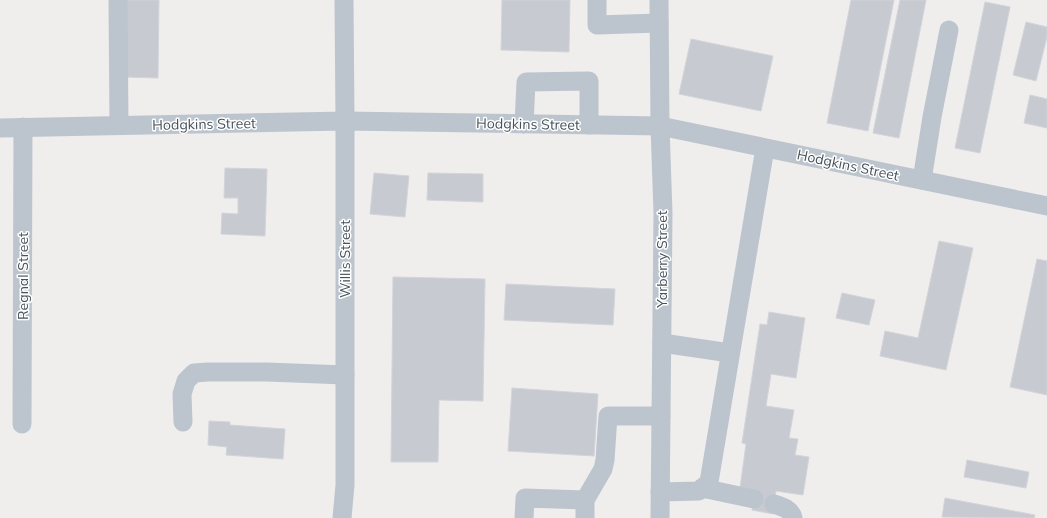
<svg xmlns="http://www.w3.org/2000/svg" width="1047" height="518" viewBox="0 0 1047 518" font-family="Mulish,sans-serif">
  <rect width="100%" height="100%" fill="#f0eded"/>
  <g fill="#c7cad0" stroke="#d1d4d9">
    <path d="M 126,0 L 159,0 L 158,78 L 125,77 Z"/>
    <path d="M 502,0 L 570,0 L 569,52 L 501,50 Z"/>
    <path d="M 851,0 L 894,0 L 868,131 L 827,123 Z"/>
    <path d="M 900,0 L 926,0 L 899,138 L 873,133 Z"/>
    <path d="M 985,2 L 1010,7 L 980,153 L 955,148 Z"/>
    <path d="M 1026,22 L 1047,27 L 1047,37 L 1036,81 L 1013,75 Z"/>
    <path d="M 691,39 L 773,56 L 761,111 L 679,94 Z"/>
    <path d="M 1030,95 L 1047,99 L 1047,128 L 1024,123 Z"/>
    <path d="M 225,168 L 267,169 L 265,236 L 221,234 L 222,213 L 238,214 L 238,198 L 224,198 Z"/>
    <path d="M 374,173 L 409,176 L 405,217 L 370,214 Z"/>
    <path d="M 428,173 L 483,174 L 483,202 L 427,200 Z"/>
    <path d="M 939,241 L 973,248 L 946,370 L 880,356 L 885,331 L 918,338 Z"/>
    <path d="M 1037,259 L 1047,261 L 1047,395 L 1010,387 Z"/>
    <path d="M 393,277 L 485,279 L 483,401 L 439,400 L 438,462 L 391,462 Z"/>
    <path d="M 506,284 L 615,289 L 613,325 L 504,320 Z"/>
    <path d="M 842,293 L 875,300 L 869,325 L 836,318 Z"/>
    <path d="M 769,312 L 805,318 L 796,378 L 771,374 L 766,406 L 794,410 L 789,438 L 798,439 L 795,455 L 809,457 L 803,495 L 776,491 L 773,514 L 752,510 L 755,490 L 740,488 L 746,444 L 742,443 L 760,324 L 767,325 Z"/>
    <path d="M 512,388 L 598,394 L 594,456 L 508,451 Z"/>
    <path d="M 209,421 L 230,422 L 230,425 L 285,429 L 283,459 L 226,455 L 227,447 L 208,445 Z"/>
    <path d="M 967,460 L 1029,472 L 1026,488 L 964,477 Z"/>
    <path d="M 945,498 L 1035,515 L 1034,518 L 942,517 Z"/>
  </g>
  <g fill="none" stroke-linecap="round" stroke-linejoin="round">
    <g stroke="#bcc5cd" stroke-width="19">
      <path d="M 118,0 L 119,125"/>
      <path d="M 597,0 L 597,25 L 659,23"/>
      <path d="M 659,0 L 660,126 L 663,213 L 660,518"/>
      <path d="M 524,124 L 526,82 L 589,81 L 589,125"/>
      <path d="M 0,128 L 345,121 L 660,126 L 1047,206"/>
      <path d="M 922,180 L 932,117 L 949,30"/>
      <path d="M 662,343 L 730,353"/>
      <path d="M 183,422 L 182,394 L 186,381 L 194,373 L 208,372 L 267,372 L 345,375"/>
      <path d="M 22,424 L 23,127"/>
      <path d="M 702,488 L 754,499"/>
      <path d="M 660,492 L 699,491 L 709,482 L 765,148"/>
      <path d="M 774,504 C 783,507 791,509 793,518"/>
      <path d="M 342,518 L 345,485 L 345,121 L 344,0"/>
      <path d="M 524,518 L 525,498 L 585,500"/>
      <path d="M 585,518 L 585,500 L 603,469 L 605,460 L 608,416 L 661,416"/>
    </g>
  </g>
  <g text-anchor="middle" stroke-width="3" stroke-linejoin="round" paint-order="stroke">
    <g font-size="14" fill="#46515b" stroke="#fff">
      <text transform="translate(204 124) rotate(-1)" y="5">Hodgkins Street</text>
      <text transform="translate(528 124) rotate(1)" y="5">Hodgkins Street</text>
      <text transform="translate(848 165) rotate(12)" y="5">Hodgkins Street</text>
      <text transform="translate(345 259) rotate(-90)" y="5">Willis Street</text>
      <text transform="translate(662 259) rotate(-90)" y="5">Yarberry Street</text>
      <text transform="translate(23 276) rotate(-90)" y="5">Regnal Street</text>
    </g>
  </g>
</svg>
